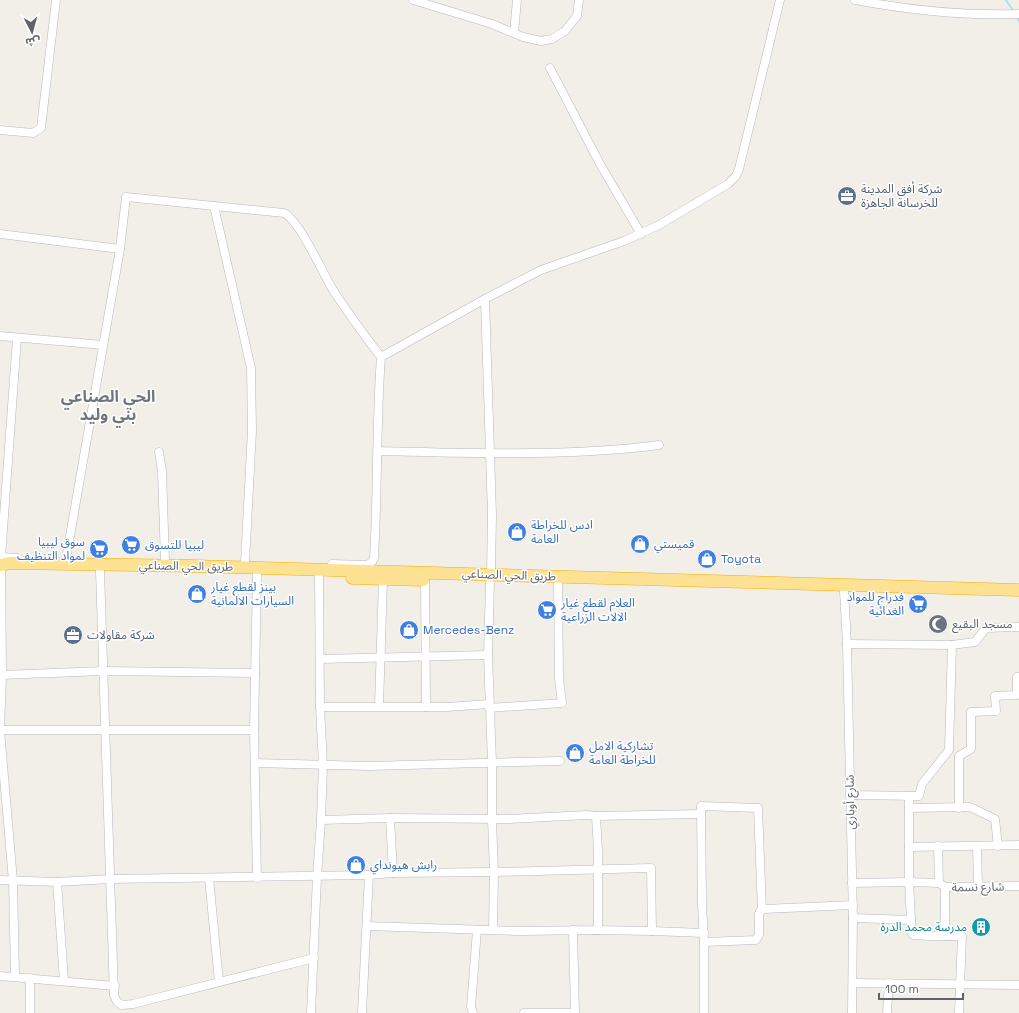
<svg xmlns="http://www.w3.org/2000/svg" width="1019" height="1013" viewBox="0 0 1019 1013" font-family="'Space Grotesk','Noto Sans Arabic',sans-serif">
  <rect width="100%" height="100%" fill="#f1efe8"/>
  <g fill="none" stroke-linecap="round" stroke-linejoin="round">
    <g stroke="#aadaff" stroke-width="1.5">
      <path d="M 1006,0 L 1014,12"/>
      <path d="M 1017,17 L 1019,22"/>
    </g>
    <defs>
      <g id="minor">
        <path d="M 413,0 L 492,24 L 523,37 L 541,41 L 552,39 L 565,31 L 577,16 L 579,0"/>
        <path d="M 855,0 C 909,10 964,16 1019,14"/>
        <path d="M 514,33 L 517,0"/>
        <path d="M 550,68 L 600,164 L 641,234"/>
        <path d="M 0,130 L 33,133 L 41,128 L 56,0"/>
        <path d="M 214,206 L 251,368 L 252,431 L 245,562"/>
        <path d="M 0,234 L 120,249"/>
        <path d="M 485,299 L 541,270 L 624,241 L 659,225 L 728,184 L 736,176 L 739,169 L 780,0"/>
        <path d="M 0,336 L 103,345"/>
        <path d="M 378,451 C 472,453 566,457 659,445"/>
        <path d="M 159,452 L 162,471 L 165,561"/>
        <path d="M 1,557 L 18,558"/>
        <path d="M 66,559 L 120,249 L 126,197 L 284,213 C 300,221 322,272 333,290 C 348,313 364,335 381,357"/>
        <path d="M 332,564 L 367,565 L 372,562 L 374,558 C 378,491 376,424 381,357 L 485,299 L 492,515 L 491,574"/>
        <path d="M 100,571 L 114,995 L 117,1002 L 122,1005 L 133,1004 L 314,958"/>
        <path d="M 425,580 L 426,707"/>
        <path d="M 490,583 L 488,655 L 492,762 L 492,819 L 494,872 L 493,929"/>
        <path d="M 844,591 L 847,644 L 853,918 L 852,1013"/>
        <path d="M 847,644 L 952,645"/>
        <path d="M 320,659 L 488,655"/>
        <path d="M 0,675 L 104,671 L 255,673"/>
        <path d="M 379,706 L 383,580"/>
        <path d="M 320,707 L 447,707 L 489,704"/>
        <path d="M 489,708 L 562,703 L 559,679 L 558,584"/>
        <path d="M 0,730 L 254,730"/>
        <path d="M 255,763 L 369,766 L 560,761"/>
        <path d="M 850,795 L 919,796 L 922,784 L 949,750 L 952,645 L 975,642 L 986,628 L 1019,627"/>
        <path d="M 909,796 L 909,882 L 911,920"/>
        <path d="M 909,808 L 970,807 L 995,819 L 998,846"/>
        <path d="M 959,808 L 959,756 L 971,749 L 971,712 L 996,711 L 995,696 L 1017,695 L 1017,677 L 1019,677"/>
        <path d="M 596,816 L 701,814"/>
        <path d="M 321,820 L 390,818 L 393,873"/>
        <path d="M 938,846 L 939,883"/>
        <path d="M 977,846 L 978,887"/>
        <path d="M 909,847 L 1019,845"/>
        <path d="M 209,878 L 219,982"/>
        <path d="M 257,878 L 254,730 L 257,574"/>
        <path d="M 0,880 L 57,882 L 111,879 L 369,875"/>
        <path d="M 57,882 L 64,981"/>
        <path d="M 852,883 L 909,882 L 939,883"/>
        <path d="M 939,883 L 945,887 L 1019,886"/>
        <path d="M 853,918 L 911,920 L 911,932 L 913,935 L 929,936 L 962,936 L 959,1013"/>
        <path d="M 367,926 L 519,931 L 598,930 L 598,851 L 596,816 L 587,815 L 508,819 L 390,818"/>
        <path d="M 573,930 L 575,1013"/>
        <path d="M 594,930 L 652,931"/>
        <path d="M 945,936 L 945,887"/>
        <path d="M 704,942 L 756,940 L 759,935 L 759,914 L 760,911 L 764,909 L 853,905"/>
        <path d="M 0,976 L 115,986"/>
        <path d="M 15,976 L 13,881 L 0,730 L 2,675 L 1,557 L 17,338"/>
        <path d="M 30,978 L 30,1013"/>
        <path d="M 853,983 L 1019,985"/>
        <path d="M 311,1013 L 317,877 L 321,820 L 323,765 L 320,707 L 319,576"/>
        <path d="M 362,1013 L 369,875 L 393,873 L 494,872 L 651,868 L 652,931 L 704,933"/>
        <path d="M 473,1013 L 471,1007 L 477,930"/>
        <path d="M 524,1013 L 574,1013"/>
        <path d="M 704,1013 L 704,942 L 702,904 L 701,806 L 758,808 L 762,910"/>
        <path d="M 887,1013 L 889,983"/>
      </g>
      <g id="highway">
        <path d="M 0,565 L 11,563 L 194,566 L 1019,590"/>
        <path d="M 352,578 L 423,580"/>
      </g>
    </defs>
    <use href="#minor" stroke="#b5b8bc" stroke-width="9"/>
    <use href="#highway" stroke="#f9ab00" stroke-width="13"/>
    <use href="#minor" stroke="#fff" stroke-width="8"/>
    <use href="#highway" stroke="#fde293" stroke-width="12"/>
  </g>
  <defs>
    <symbol id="office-disc" viewBox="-11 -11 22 22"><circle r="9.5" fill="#5c6f8a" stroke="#fff"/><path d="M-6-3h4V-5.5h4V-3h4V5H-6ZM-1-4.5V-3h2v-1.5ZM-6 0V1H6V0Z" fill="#fff"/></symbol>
    <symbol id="shop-disc" viewBox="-11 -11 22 22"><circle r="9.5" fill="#3f7fe0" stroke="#fff"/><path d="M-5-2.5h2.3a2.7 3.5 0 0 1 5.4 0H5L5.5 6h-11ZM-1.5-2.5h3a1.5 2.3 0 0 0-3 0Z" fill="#fff"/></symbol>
    <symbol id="supermarket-disc" viewBox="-11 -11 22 22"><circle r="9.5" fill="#3f7fe0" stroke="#fff"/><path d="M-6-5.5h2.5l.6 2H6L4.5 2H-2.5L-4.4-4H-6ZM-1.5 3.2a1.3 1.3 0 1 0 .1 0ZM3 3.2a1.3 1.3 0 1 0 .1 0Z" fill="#fff"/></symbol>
    <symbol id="mosque-disc" viewBox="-11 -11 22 22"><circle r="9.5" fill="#6b7280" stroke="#fff"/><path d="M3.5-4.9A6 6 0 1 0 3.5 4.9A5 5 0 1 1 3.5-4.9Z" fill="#fff"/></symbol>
    <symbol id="building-disc" viewBox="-11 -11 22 22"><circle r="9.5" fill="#0f9aa8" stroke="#fff"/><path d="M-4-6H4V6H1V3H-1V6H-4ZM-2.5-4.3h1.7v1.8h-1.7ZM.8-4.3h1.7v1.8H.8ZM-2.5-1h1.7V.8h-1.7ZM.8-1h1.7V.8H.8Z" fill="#fff"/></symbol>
  </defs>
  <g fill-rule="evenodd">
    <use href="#office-disc" x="836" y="185" width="22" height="22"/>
    <use href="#shop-disc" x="506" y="521" width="22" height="22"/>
    <use href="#shop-disc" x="629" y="533" width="22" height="22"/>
    <use href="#supermarket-disc" x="120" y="534" width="22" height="22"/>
    <use href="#supermarket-disc" x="88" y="538" width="22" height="22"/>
    <use href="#shop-disc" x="696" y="548" width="22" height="22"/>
    <use href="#shop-disc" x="186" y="583" width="22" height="22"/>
    <use href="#supermarket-disc" x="907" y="593" width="22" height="22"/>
    <use href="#supermarket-disc" x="536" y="599" width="22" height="22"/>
    <use href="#mosque-disc" x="927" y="613" width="22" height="22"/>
    <use href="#shop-disc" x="398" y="619" width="22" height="22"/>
    <use href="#office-disc" x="62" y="624" width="22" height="22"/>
    <use href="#shop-disc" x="564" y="742" width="22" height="22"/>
    <use href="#shop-disc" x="345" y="854" width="22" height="22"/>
    <use href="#building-disc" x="970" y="916" width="22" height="22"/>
  </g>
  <g text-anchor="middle" stroke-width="3" stroke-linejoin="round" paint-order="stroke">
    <g font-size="12" fill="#4e5e75" stroke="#fff" text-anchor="start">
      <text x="861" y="193">شركة أفق المدينة<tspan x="861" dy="14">للخرسانة الجاهزة</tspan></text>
      <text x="87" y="639">شركة مقاولات</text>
    </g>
    <g font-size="12" fill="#366cbe" stroke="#fff" text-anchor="start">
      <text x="531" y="529">ادس للخراطة<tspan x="531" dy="14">العامة</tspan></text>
      <text x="85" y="546" text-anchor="end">سوق ليبيا<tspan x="85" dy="14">لمواد التنظيف</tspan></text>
      <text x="654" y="548">قميستي</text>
      <text x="145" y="549">ليبيا للتسوق</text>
      <text x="721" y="563">Toyota</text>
      <text x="211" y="591">بينز لقطع غيار<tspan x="211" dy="14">السيارات الالمانية</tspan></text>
      <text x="904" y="601" text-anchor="end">فدراج للمواد<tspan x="904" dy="14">الغدائية</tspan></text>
      <text x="561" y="607">العلام لقطع غيار<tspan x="561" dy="14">الالات الزراعية</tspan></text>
      <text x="423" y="634">Mercedes-Benz</text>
      <text x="589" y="750">تشاركية الامل<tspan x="589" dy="14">للخراطة العامة</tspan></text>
      <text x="370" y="869">رابش هيونداي</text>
    </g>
    <g font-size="12" fill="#5f6368" stroke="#fff">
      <text transform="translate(186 566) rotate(1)" y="4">طريق الحي الصناعي</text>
      <text transform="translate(509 575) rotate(2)" y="4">طريق الحي الصناعي</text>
      <text transform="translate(850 802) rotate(-91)" y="4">شارع أوباري</text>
      <text transform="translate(978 887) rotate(-1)" y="4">شارع نسمة</text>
    </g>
    <g font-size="12" fill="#5b616d" stroke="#fff" text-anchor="start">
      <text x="952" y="628">مسجد البقيع</text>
    </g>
    <g font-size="12" fill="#0d838f" stroke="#fff" text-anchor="end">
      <text x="967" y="931">مدرسة محمد الدرة</text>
    </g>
    <g font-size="16" font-weight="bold" fill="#70757a" stroke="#fff">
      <text x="108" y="402">الحي الصناعي<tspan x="108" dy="18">بني وليد</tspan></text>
    </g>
  </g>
  <g transform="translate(32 32) rotate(174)" stroke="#ffffff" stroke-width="3" paint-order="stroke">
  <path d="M0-3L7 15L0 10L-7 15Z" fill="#5f6368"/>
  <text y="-6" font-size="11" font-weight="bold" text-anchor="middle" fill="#5f6368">ش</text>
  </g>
  <path d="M879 993v6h84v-6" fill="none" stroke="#5f6368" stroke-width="2"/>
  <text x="885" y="993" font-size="12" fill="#5f6368" stroke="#ffffff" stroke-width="3" paint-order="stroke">100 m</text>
</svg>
